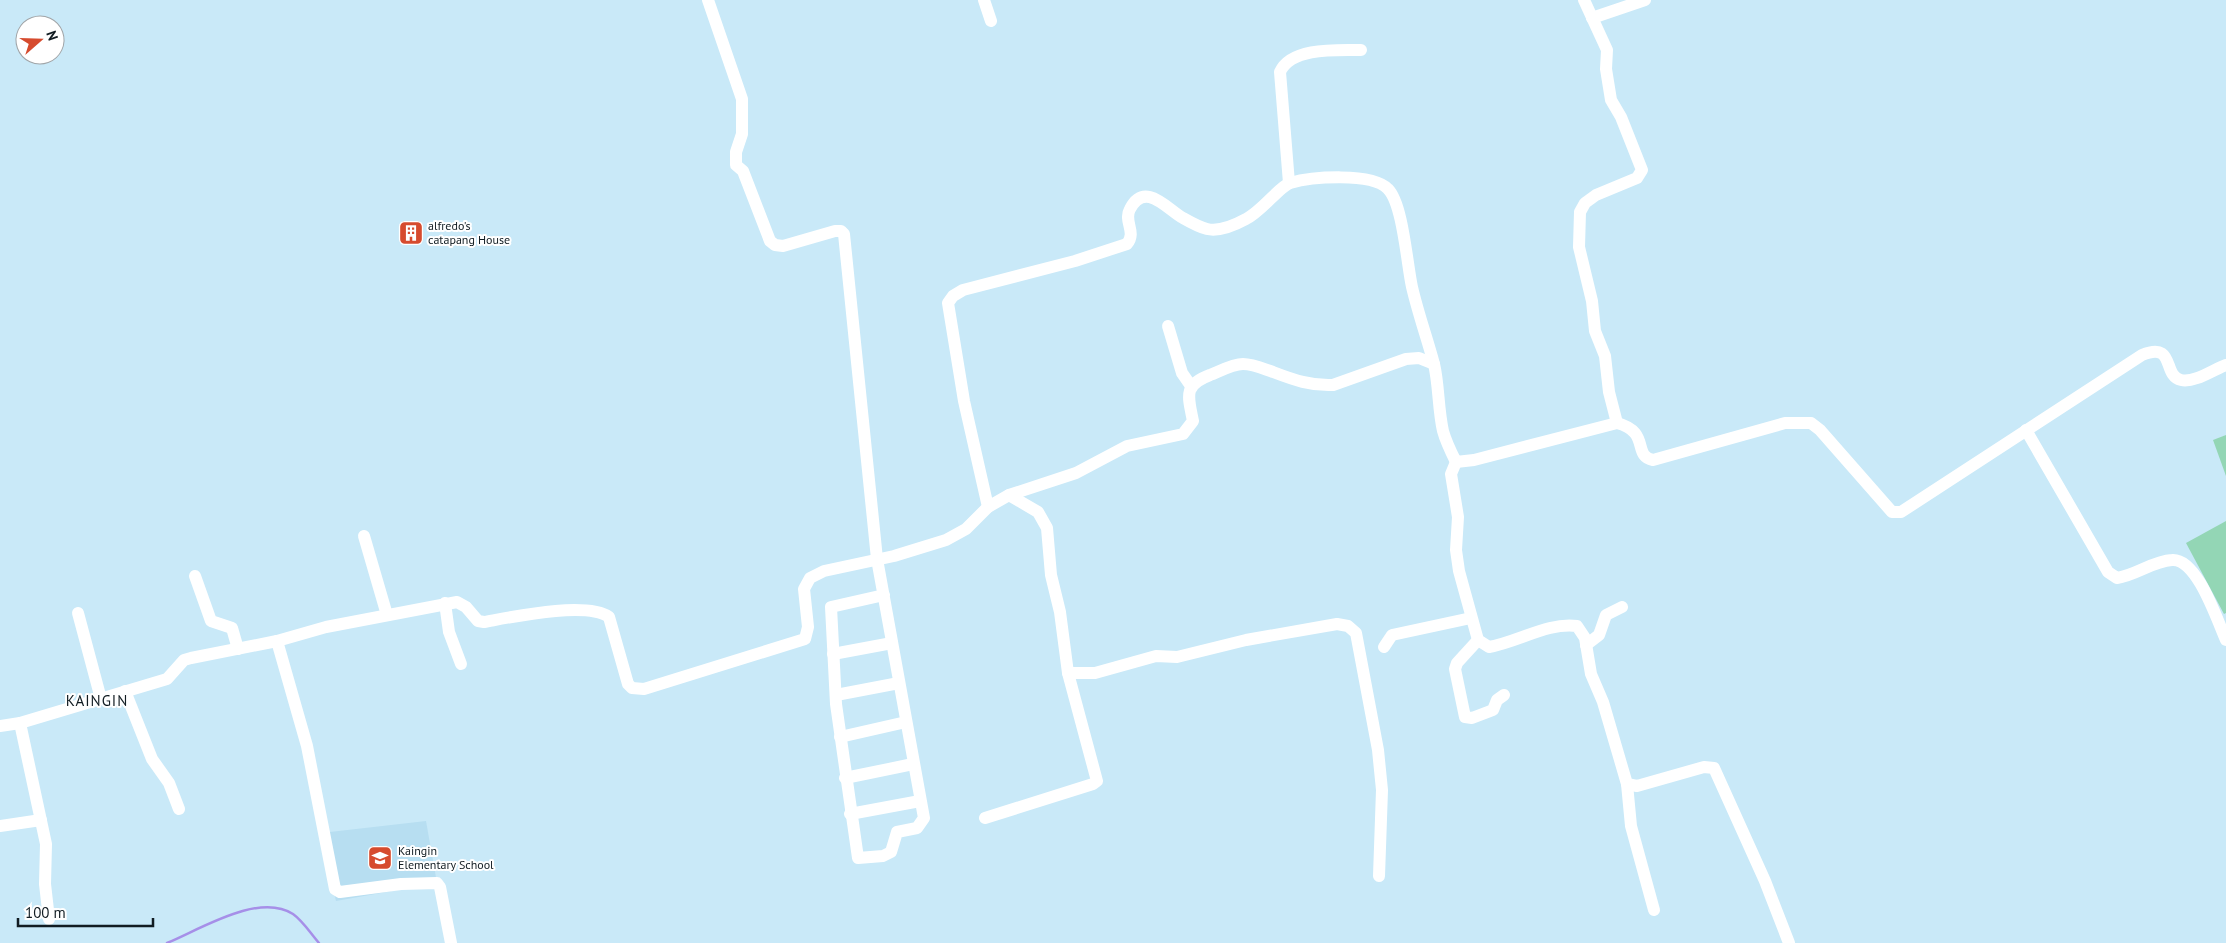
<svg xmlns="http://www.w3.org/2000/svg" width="2226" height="943" viewBox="0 0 2226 943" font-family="'PT Sans',sans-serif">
  <rect width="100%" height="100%" fill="#c9e9f8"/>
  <path fill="#b7def1" d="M 426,821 L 437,883 L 336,901 L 321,833 Z"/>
  <g fill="#93d6b5">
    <path d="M 2226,435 L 2226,476 L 2213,440 Z"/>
    <path d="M 2226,521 L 2226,613 L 2224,614 L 2186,543 Z"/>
  </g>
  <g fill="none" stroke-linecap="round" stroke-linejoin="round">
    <path stroke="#a68fe8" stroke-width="2.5" d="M 167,943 C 201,929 259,892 293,914 C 303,921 311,934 319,943"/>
    <g stroke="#fff" stroke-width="12">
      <path d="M 708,0 L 742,99 L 742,134 L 736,152 L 736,165 L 743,171 L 770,241 L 775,245 L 783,246 L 835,231 L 841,231 L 844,234 L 877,559 L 924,818 L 917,828 L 897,832 L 891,852 L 883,856 L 858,858 L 836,704 L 831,607 L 884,595"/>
      <path d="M 984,0 L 991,21"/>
      <path d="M 1584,0 L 1607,50 L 1606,69 L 1611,100 L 1621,117 L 1642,170 L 1637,178 L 1596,195 L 1585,203 L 1580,212 L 1579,247 L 1592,301 L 1595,331 L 1605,356 L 1609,392 L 1617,423"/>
      <path d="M 1592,18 L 1645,0"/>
      <path d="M 1289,183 L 1280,72 C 1291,47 1337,50 1361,50"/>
      <path d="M 1168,326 L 1182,373 L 1191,386"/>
      <path d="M 2026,430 L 2108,572 L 2117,578 C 2136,575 2153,561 2172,560 C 2197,558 2217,620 2226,640"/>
      <path d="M 1456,462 L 1451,474 L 1458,517 L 1456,550 L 1459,571 L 1478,640 L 1489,647 C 1518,642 1548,622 1577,626 L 1585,638 L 1591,674 L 1603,702 L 1627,784 L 1637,786 L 1704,767 L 1714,768 L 1765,881 L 1789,943"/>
      <path d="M 988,507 L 964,401 L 948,303 L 953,296 L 963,290 L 1075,261 L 1127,244 C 1137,232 1123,221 1130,209 C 1145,180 1168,210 1183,218 C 1190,222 1199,227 1207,229 C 1220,232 1235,225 1246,219 C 1262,211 1279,187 1290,183 C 1311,177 1372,172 1388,189 C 1403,204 1407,265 1412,287 C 1418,313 1427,338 1434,364 C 1439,385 1438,409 1443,431 C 1446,442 1451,452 1456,462 L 1474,460 L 1617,423 C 1651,432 1632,456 1653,460 L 1785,423 L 1811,423 L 1820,430 L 1892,512 L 1901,512 L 2142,355 C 2176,341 2162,376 2181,380 C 2195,383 2214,369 2226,365"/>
      <path d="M 364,536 L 387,615"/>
      <path d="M 195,576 L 211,621 L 232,628 L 238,649"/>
      <path d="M 445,603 L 449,632 L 461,664"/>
      <path d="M 78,613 L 101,699"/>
      <path d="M 1478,640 L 1457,663 L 1455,669 L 1465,717 L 1472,718 L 1493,710 L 1497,700 L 1504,695"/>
      <path d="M 277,641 L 307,746 L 335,889 L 340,892 L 401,884 L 437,883 L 440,887 L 451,943"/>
      <path d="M 1586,645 L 1599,635 L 1606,615 L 1622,607"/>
      <path d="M 1384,647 L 1392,635 L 1471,618"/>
      <path d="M 833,654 L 892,643"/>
      <path d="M 1068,673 L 1095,673 L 1156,656 L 1177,657 L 1246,640 L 1337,624 L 1348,626 L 1356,633 L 1378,750 L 1382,790 L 1379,876"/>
      <path d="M 125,691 L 152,759 L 169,783 L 179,809"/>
      <path d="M 836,695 L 899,683"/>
      <path d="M 20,723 L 46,844 L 45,884 L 49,919"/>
      <path d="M 0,726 L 20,723 L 167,679 L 184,660 L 191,658 L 277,641 L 326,627 L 457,602 L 466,607 L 478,621 L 484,622 C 512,617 586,601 609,617 L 628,684 L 632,688 L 644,689 L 805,639 L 808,627 L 804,589 L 810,578 L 824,571 L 894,556 L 946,540 L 966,529 L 988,507 L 1009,495 L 1076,473 L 1127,446 L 1183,434 L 1193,421 C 1188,396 1183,385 1210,375 C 1220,371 1233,364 1243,364 C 1253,364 1264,369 1273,372 C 1294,380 1311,386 1333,385 L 1406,359 L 1419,358 L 1434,364"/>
      <path d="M 840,737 L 906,722"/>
      <path d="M 845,778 L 913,764"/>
      <path d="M 1627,784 L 1631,826 L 1654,910"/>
      <path d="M 850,814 L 920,801"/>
      <path d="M 985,818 L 1093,784 L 1097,781 L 1068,673 L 1060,612 L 1051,575 L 1047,528 L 1038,512 L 1009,495"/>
      <path d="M 0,826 L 41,820"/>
    </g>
  </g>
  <defs>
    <symbol id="building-square" viewBox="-11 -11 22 22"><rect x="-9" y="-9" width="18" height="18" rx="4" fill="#d64b2e" stroke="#fff"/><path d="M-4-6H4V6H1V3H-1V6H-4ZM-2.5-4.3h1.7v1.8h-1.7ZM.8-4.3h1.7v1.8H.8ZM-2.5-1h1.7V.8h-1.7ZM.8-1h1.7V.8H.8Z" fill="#fff"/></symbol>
    <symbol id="school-square" viewBox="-11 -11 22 22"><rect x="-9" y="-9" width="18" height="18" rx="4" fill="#d64b2e" stroke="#fff"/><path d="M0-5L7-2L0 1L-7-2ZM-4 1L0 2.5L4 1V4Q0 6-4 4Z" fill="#fff"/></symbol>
  </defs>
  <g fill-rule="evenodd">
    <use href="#building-square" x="397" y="219" width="28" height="28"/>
    <use href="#school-square" x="366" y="844" width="28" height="28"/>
  </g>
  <g text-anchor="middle" stroke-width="4" stroke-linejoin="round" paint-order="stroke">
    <g font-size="12" fill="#111c22" stroke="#fff" text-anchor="start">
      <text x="428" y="230">alfredo's<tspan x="428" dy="14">catapang House</tspan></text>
      <text x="398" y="855">Kaingin<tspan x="398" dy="14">Elementary School</tspan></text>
    </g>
    <g font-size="15" letter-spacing="1" fill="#111c22" stroke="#fff">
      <text x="97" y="706">KAINGIN</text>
    </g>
  </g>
  <g transform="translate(40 40) rotate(70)"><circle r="24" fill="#ffffff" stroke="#a0a4a7"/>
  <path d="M0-4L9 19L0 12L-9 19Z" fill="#d64b2e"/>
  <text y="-8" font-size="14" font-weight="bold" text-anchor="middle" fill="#111c22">N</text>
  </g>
  <path d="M18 918v8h135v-8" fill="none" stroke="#111c22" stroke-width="2.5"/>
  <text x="25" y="918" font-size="15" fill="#111c22" stroke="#ffffff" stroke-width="4" paint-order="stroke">100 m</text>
</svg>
